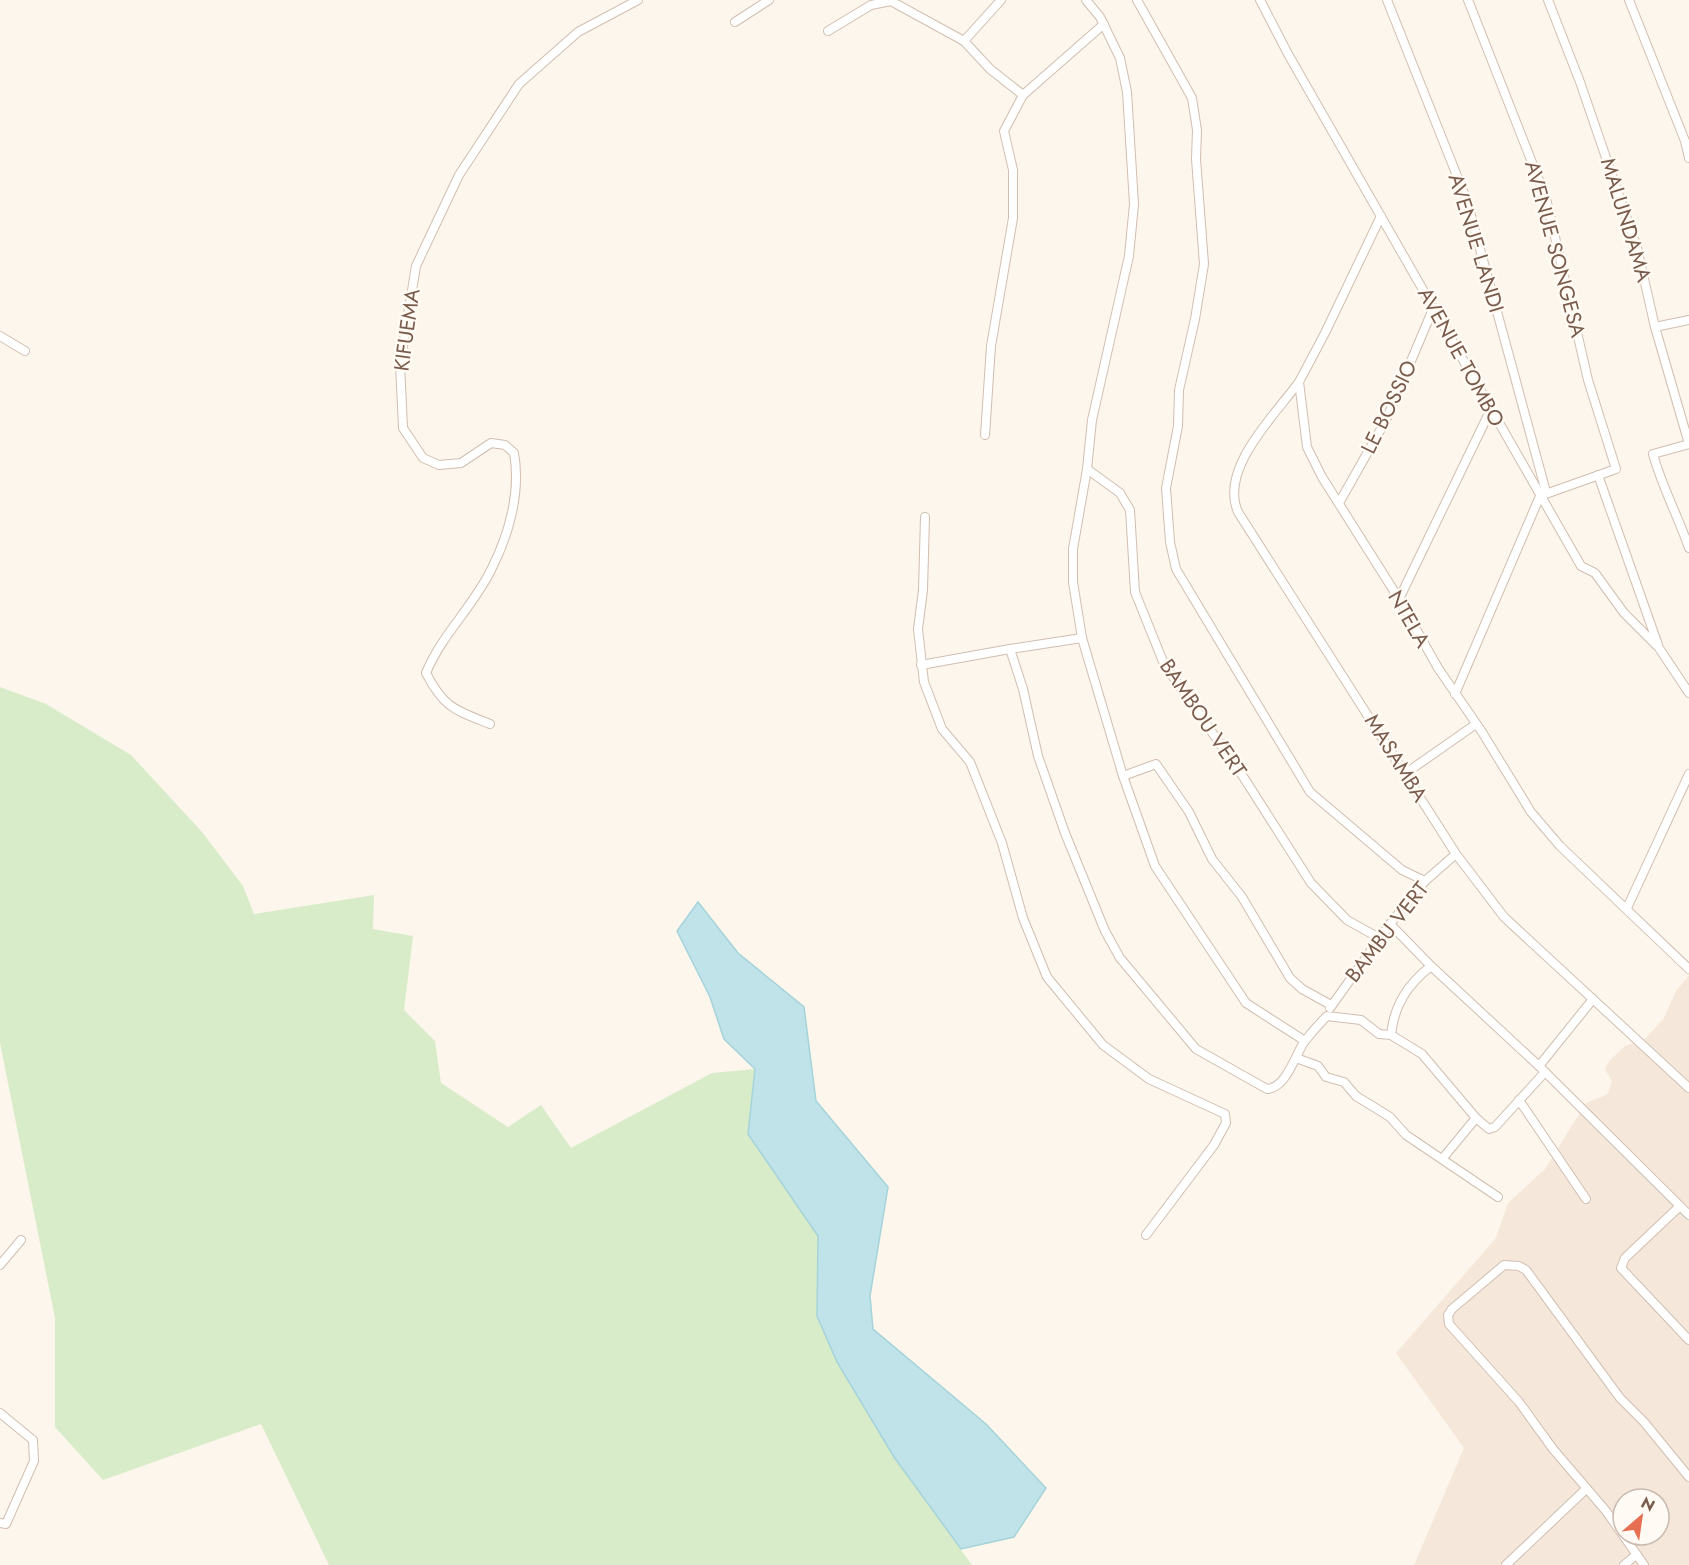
<svg xmlns="http://www.w3.org/2000/svg" width="1689" height="1565" viewBox="0 0 1689 1565" font-family="Jost,sans-serif">
  <rect width="100%" height="100%" fill="#fdf6ec"/>
  <path fill="#f5e8da" fill-rule="evenodd" d="M 1689,975 L 1689,1565 L 1414,1565 L 1464,1448 L 1396,1353 L 1496,1238 L 1508,1203 L 1545,1169 L 1586,1103 L 1608,1094 L 1612,1081 L 1605,1069 L 1610,1060 L 1625,1046 L 1645,1039 L 1664,1018 L 1676,991 ZM 1623,1499 L 1659,1499 L 1659,1535 L 1623,1535 Z"/>
  <path fill="#d8ecc9" d="M 0,687 L 46,704 L 131,755 L 202,832 L 243,886 L 254,914 L 374,895 L 373,929 L 413,936 L 404,1010 L 435,1041 L 441,1083 L 508,1127 L 541,1105 L 571,1148 L 712,1073 L 755,1069 L 748,1134 L 818,1236 L 817,1316 L 837,1362 L 894,1457 L 972,1565 L 329,1565 L 261,1424 L 103,1480 L 55,1427 L 55,1318 L 0,1043 Z"/>
  <path fill="#bfe3e8" stroke="#a5d3da" stroke-width="1.5" d="M 698,902 L 738,953 L 804,1007 L 816,1101 L 888,1187 L 870,1296 L 873,1329 L 986,1424 L 1046,1488 L 1014,1537 L 961,1549 L 894,1457 L 837,1362 L 817,1316 L 818,1236 L 748,1134 L 755,1069 L 724,1039 L 710,997 L 677,931 Z"/>
  <g fill="none" stroke-linecap="round" stroke-linejoin="round">
    <defs>
      <g id="minor">
        <path d="M 1086,0 L 1100,17 L 1120,58 L 1127,92 L 1134,204 L 1129,256 L 1092,420 L 1087,469 L 1073,549 L 1073,582 L 1082,638 L 1123,776 L 1155,866 L 1246,1003 L 1305,1041"/>
        <path d="M 1137,0 L 1192,98 L 1197,130 L 1196,159 L 1204,264 L 1195,319 L 1179,390 L 1178,426 L 1166,488 L 1170,542 L 1176,569 L 1310,792 L 1402,870 L 1425,881"/>
        <path d="M 1260,0 L 1288,54 L 1581,566 L 1595,573 L 1624,613 L 1659,648 L 1689,693"/>
        <path d="M 1387,0 L 1467,201 L 1546,492"/>
        <path d="M 1548,0 L 1580,82 L 1637,248 L 1655,327 L 1689,444"/>
        <path d="M 1629,0 L 1685,141 L 1689,158"/>
        <path d="M 735,22 L 769,0"/>
        <path d="M 828,31 L 871,5 L 891,1 L 964,41 L 990,69 L 1023,95"/>
        <path d="M 964,41 L 1001,0"/>
        <path d="M 1381,216 L 1325,333 L 1299,382 L 1307,447 L 1322,477 L 1399,599 L 1438,668 L 1482,732 L 1531,812 L 1560,846 L 1689,969"/>
        <path d="M 1655,327 L 1689,320"/>
        <path d="M 0,336 L 25,351"/>
        <path d="M 1299,382 C 1274,416 1219,469 1238,512 L 1456,854 L 1504,917 L 1689,1088"/>
        <path d="M 985,435 L 991,346 L 1013,218 L 1013,170 L 1004,131 L 1023,95 L 1104,24"/>
        <path d="M 1689,444 L 1653,454 C 1662,487 1678,516 1689,548"/>
        <path d="M 1087,469 L 1120,493 L 1130,510 L 1135,592 L 1164,664 L 1244,778 L 1311,883 L 1347,920 L 1381,939"/>
        <path d="M 1598,475 L 1658,645"/>
        <path d="M 1339,503 L 1386,420 L 1433,309"/>
        <path d="M 925,517 L 923,590 L 918,629 L 924,682 L 942,729 L 970,762 L 1002,843 L 1023,918 L 1047,977 L 1103,1045 L 1149,1079 L 1225,1114 L 1226,1123 L 1214,1145 L 1146,1235"/>
        <path d="M 1399,599 L 1490,411"/>
        <path d="M 1082,638 L 1010,649 L 1023,689 L 1038,756 L 1065,833 L 1105,931 L 1120,958 L 1196,1049 L 1267,1089 C 1286,1088 1295,1056 1304,1042 C 1311,1033 1319,1024 1327,1016 L 1361,1020 L 1379,1034 L 1391,1035 L 1422,1054 L 1476,1118 L 1443,1158"/>
        <path d="M 921,665 L 1010,649"/>
        <path d="M 1455,694 L 1540,496 L 1616,469 L 1588,380 L 1546,198 L 1468,0"/>
        <path d="M 490,724 C 455,710 444,708 426,673 C 442,634 474,606 492,568 C 509,534 521,492 514,453 L 505,445 L 491,443 L 461,463 L 439,465 L 423,458 L 403,428 L 400,364 L 416,266 L 459,175 L 519,84 L 578,32 L 638,0"/>
        <path d="M 1406,773 L 1476,724"/>
        <path d="M 1123,776 L 1156,764 L 1189,812 L 1212,859 L 1242,897 L 1290,978 L 1302,989 L 1331,1005"/>
        <path d="M 1627,908 L 1689,774"/>
        <path d="M 1390,924 L 1431,966 L 1539,1066 L 1689,1215"/>
        <path d="M 1330,1008 L 1390,924 L 1425,881 L 1456,854"/>
        <path d="M 1391,1035 C 1394,1005 1408,984 1431,966"/>
        <path d="M 1296,1058 L 1318,1066 L 1326,1077 L 1344,1082 L 1356,1096 L 1390,1117 L 1406,1135 L 1498,1197"/>
        <path d="M 1539,1066 L 1593,999"/>
        <path d="M 1519,1100 L 1586,1199"/>
        <path d="M 1476,1118 L 1489,1129 L 1495,1127 L 1545,1072"/>
        <path d="M 1680,1206 L 1625,1258 L 1621,1268 L 1689,1340"/>
        <path d="M 0,1265 L 21,1240"/>
        <path d="M 0,1413 L 33,1440 L 34,1461 L 6,1524 L 0,1523"/>
        <path d="M 1506,1565 L 1585,1490"/>
        <path d="M 1624,1565 L 1636,1555"/>
        <path d="M 1644,1565 L 1606,1511 L 1553,1449 L 1519,1402 L 1449,1324 L 1448,1315 L 1452,1309 L 1504,1265 L 1519,1266 L 1526,1270 L 1620,1398 L 1644,1422 L 1689,1477"/>
      </g>
    </defs>
    <use href="#minor" stroke="#d1beb0" stroke-width="10"/>
    <use href="#minor" stroke="#fff" stroke-width="8"/>
  </g>
  <g text-anchor="middle" stroke-width="5" stroke-linejoin="round" paint-order="stroke">
    <g font-size="21" fill="#7a5c4d" stroke="#fffaf3">
      <text transform="translate(1626 220) rotate(73)" y="7">MALUNDAMA</text>
      <text transform="translate(1476 243) rotate(73)" y="7">AVENUE LANDI</text>
      <text transform="translate(1555 249) rotate(75)" y="7">AVENUE SONGESA</text>
      <text transform="translate(407 330) rotate(-82)" y="7">KIFUEMA</text>
      <text transform="translate(1461 357) rotate(61)" y="7">AVENUE TOMBO</text>
      <text transform="translate(1389 407) rotate(-64)" y="7">LE BOSSIO</text>
      <text transform="translate(1409 619) rotate(60)" y="7">NTELA</text>
      <text transform="translate(1203 718) rotate(56)" y="7">BAMBOU VERT</text>
      <text transform="translate(1396 758) rotate(58)" y="7">MASAMBA</text>
      <text transform="translate(1387 932) rotate(-52)" y="7">BAMBU VERT</text>
    </g>
  </g>
  <g transform="translate(1641 1517) rotate(29)"><circle r="28" fill="#fffaf3" stroke="#cabbb1" stroke-width="1.5"/>
  <path d="M0-4.5L10 22L0 15L-10 22Z" fill="#e76f51"/>
  <text y="-9" font-size="16" font-weight="bold" text-anchor="middle" fill="#7a5c4d">N</text>
  </g>
</svg>
